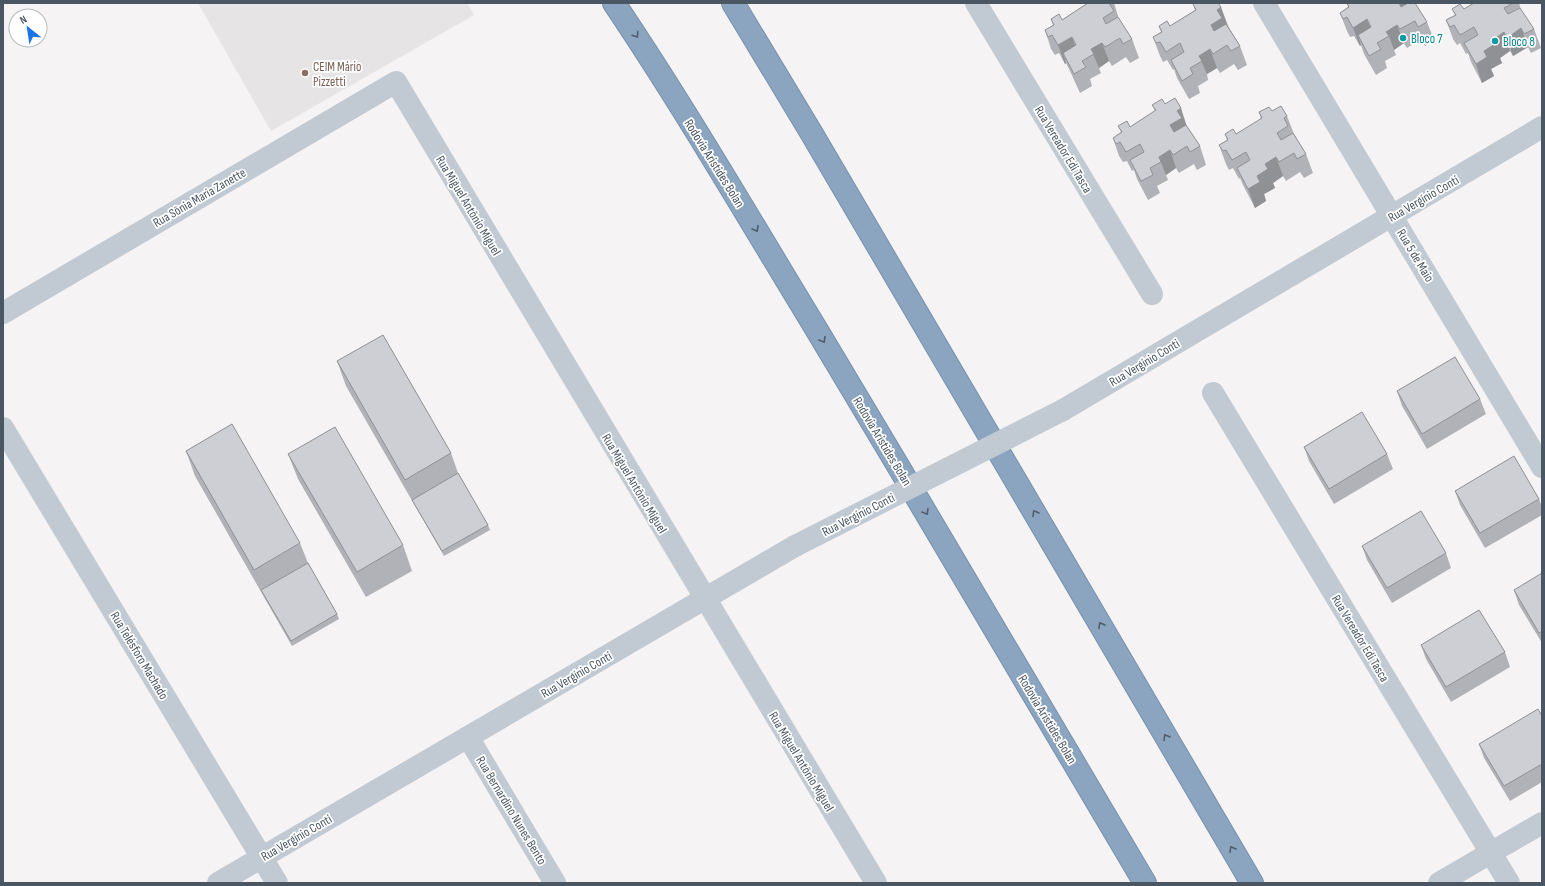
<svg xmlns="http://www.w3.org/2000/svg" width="1545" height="886" viewBox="0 0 1545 886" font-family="'Sofia Sans Condensed',sans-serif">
  <rect width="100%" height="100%" fill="#f5f3f3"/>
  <path fill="#e6e4e5" d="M 198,3 L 467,3 L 474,15 L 271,131 Z"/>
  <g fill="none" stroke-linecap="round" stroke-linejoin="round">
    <defs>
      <g id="highway">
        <path d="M 614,3 C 686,110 751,222 818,332 C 928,515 1036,699 1145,883"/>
        <path d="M 733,3 L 812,134 L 1252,883"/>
      </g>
    </defs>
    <use href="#highway" stroke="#7690ad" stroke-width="24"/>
    <g stroke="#c1cad2" stroke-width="22">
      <path d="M 976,3 L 1152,294"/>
      <path d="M 1264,3 L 1542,467"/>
      <path d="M 3,313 L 396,82 L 876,883"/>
      <path d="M 1213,393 L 1509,883"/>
      <path d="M 1063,410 L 1542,127"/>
      <path d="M 3,428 L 277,883"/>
      <path d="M 468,737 L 555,883"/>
      <path d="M 218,883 L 795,546"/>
      <path d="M 1439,883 L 1542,823"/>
    </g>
    <use href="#highway" stroke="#8ba5c1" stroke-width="22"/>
    <path stroke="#c1cad2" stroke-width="22" d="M 795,546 L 1063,410"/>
  </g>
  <g fill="#b0b2b7">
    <path d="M 1087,3 L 1114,3 L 1119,19 L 1132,39 L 1139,58 L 1130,63 L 1126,57 L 1112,66 L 1109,61 L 1099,68 L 1101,73 L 1090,79 L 1092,86 L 1080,93 L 1070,71 L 1066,63 L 1065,64 L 1059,53 L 1055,55 L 1051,49 L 1045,30 L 1053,25 L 1051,19 L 1062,20 L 1087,4 Z"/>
    <path d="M 1347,3 L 1427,22 L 1434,40 L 1425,46 L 1421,39 L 1407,48 L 1404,43 L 1394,50 L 1396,55 L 1385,61 L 1387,68 L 1376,75 L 1364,54 L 1361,45 L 1360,46 L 1354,36 L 1350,37 L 1347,31 L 1340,13 L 1348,7 Z"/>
    <path d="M 1474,3 L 1519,3 L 1521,10 L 1534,29 L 1541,48 L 1531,53 L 1528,47 L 1513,56 L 1510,51 L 1500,58 L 1502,63 L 1491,69 L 1494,76 L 1482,83 L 1471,62 L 1468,53 L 1466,54 L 1460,43 L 1457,45 L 1453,39 L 1446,20 L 1455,15 L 1452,9 L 1464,9 Z"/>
    <path d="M 1193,4 L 1228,26 L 1240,46 L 1247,65 L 1238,70 L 1234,64 L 1220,73 L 1217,68 L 1207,74 L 1208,80 L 1198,86 L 1200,93 L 1189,99 L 1177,78 L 1174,69 L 1173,70 L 1167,60 L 1163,62 L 1160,56 L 1153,37 L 1161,32 L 1159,26 L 1170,26 L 1195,10 Z"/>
    <path d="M 1165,104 L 1187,127 L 1200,146 L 1206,165 L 1197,170 L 1194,164 L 1179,173 L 1176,168 L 1166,175 L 1168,180 L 1157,186 L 1160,193 L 1148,200 L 1137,179 L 1134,170 L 1132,171 L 1127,161 L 1123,162 L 1119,156 L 1113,138 L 1121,132 L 1118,126 L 1130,127 L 1155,111 L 1152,105 Z"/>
    <path d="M 1272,111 L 1287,116 L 1294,134 L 1306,154 L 1313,173 L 1304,178 L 1300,172 L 1286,181 L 1283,176 L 1273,183 L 1275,188 L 1264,194 L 1266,201 L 1255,208 L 1244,187 L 1240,178 L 1239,179 L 1233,168 L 1229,170 L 1226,164 L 1219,145 L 1227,140 L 1225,134 L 1236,134 L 1261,119 L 1259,112 Z"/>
    <path d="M 337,361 L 451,453 L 458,473 L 488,525 L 490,530 L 444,556 L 346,386 Z"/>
    <path d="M 1397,391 L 1480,399 L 1486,414 L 1427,449 L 1402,406 Z"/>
    <path d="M 1304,447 L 1387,454 L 1393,469 L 1334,504 L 1309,461 Z"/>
    <path d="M 186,451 L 300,543 L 308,563 L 337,614 L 339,619 L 292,646 L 195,476 Z"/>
    <path d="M 288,454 L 403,545 L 412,571 L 366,597 L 298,479 Z"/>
    <path d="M 1455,491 L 1539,499 L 1542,507 L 1542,515 L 1485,548 L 1460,505 Z"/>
    <path d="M 1362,546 L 1446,553 L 1451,568 L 1392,603 L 1367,560 Z"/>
    <path d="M 1542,573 L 1542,643 L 1519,605 L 1514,590 Z"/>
    <path d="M 1421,645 L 1505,652 L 1510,667 L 1451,702 L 1426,659 Z"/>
    <path d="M 1542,716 L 1542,782 L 1510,801 L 1484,758 L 1479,744 Z"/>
  </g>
  <g fill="#909195">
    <path d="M 1399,3 L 1413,3 L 1405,19 Z"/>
    <path d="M 1221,7 L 1228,26 L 1217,44 L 1211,25 L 1217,10 Z"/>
    <path d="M 1367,19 L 1374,37 L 1358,35 L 1361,45 L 1360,46 L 1353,28 Z"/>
    <path d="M 1397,25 L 1404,43 L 1394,50 L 1389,36 L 1386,32 Z"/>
    <path d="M 1521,28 L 1528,47 L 1513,56 L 1507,38 Z"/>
    <path d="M 1504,32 L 1510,51 L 1500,58 L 1502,63 L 1491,69 L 1494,76 L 1482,83 L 1476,64 L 1484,51 L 1493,40 Z"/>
    <path d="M 1072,37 L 1078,55 L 1063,53 L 1066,63 L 1065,64 L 1058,45 Z"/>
    <path d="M 1102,43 L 1109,61 L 1099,68 L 1091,49 Z"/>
    <path d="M 1210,49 L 1217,68 L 1207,74 L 1199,56 Z"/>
    <path d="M 1181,108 L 1187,127 L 1177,144 L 1170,125 L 1177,111 Z"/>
    <path d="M 1170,150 L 1176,168 L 1166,175 L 1159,157 Z"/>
    <path d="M 1276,157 L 1283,176 L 1273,183 L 1275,188 L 1264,194 L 1266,201 L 1255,208 L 1248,189 L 1265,164 Z"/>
  </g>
  <g fill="#cdcfd5" stroke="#909195">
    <path d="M 1088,3 L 1110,3 L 1109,3 L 1114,11 L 1103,18 L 1106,24 L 1118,17 L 1132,39 L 1123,44 L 1120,38 L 1105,47 L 1102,43 L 1091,49 L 1094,54 L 1082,61 L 1086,67 L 1074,74 L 1063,53 L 1076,45 L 1072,37 L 1058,45 L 1052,35 L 1048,37 L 1045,30 L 1054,25 L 1051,19 L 1059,14 L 1062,20 Z"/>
    <path d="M 1195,3 L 1218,3 L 1221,7 L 1217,10 L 1222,18 L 1211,25 L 1214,31 L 1226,24 L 1240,46 L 1231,51 L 1227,45 L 1213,54 L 1210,49 L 1199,56 L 1202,61 L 1190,68 L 1193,74 L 1182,81 L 1171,60 L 1184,52 L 1180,43 L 1166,52 L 1160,42 L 1156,43 L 1153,37 L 1162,32 L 1159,26 L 1167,21 L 1170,26 L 1196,10 L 1193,4 Z"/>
    <path d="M 1347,3 L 1399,3 L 1401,7 L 1408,3 L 1415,3 L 1427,22 L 1418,27 L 1415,21 L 1400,29 L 1397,25 L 1386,32 L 1389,36 L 1377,43 L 1381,49 L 1369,56 L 1358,35 L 1371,27 L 1367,19 L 1353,28 L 1347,17 L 1343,19 L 1340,13 L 1349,7 Z"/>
    <path d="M 1474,3 L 1513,3 L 1504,8 L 1508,14 L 1520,8 L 1534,29 L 1524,34 L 1521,28 L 1507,38 L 1504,32 L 1493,40 L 1495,44 L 1484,51 L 1487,57 L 1476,64 L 1464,43 L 1478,35 L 1474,27 L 1460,35 L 1454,25 L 1450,27 L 1446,20 L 1456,15 L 1452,9 L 1460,4 L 1464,9 Z"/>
    <path d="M 1175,98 L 1181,108 L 1177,111 L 1182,118 L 1170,125 L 1174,132 L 1186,125 L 1200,146 L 1190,152 L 1187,146 L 1173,155 L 1170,150 L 1159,157 L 1161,162 L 1150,168 L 1153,175 L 1141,181 L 1130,160 L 1144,152 L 1140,144 L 1126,152 L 1120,142 L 1116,144 L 1113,138 L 1122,132 L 1118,126 L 1127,121 L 1130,127 L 1156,110 L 1152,105 L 1162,99 L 1165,104 Z"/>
    <path d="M 1281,106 L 1287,116 L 1284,118 L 1288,126 L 1277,133 L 1281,140 L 1293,133 L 1306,154 L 1297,159 L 1294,153 L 1279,162 L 1276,157 L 1265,164 L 1268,169 L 1257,176 L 1260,182 L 1248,189 L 1237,168 L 1250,160 L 1246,152 L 1232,160 L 1226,150 L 1223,151 L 1219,145 L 1228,140 L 1225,134 L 1233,129 L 1236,134 L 1262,118 L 1259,112 L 1269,107 L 1272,111 Z"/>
    <path d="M 383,335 L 451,453 L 405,480 L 337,361 Z"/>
    <path d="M 1455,357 L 1480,399 L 1422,434 L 1397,391 Z"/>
    <path d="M 1362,412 L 1387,454 L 1329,489 L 1304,447 Z"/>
    <path d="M 232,424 L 300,543 L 254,570 L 186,451 Z"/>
    <path d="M 335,427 L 403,545 L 357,572 L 288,454 Z"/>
    <path d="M 1514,456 L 1539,499 L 1480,533 L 1455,491 Z"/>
    <path d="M 458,473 L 488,525 L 442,551 L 412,500 Z"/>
    <path d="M 1421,511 L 1446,553 L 1387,588 L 1362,546 Z"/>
    <path d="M 308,563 L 337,614 L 291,641 L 261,590 Z"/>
    <path d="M 1542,573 L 1542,631 L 1539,633 L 1514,590 Z"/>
    <path d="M 1479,610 L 1505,652 L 1446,687 L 1421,645 Z"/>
    <path d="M 1538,709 L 1542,716 L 1542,764 L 1504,786 L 1479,744 Z"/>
  </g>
  <defs><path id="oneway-chevron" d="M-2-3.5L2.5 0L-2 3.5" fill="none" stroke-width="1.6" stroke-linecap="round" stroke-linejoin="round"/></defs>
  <g stroke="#505e6b">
    <use href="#oneway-chevron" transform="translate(636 35) rotate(57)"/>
    <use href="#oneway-chevron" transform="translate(756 229) rotate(59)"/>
    <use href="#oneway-chevron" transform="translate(823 340) rotate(59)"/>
    <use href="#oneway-chevron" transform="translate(926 512) rotate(59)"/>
    <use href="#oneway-chevron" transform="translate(1035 513) rotate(-120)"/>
    <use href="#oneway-chevron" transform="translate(1101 625) rotate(-120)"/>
    <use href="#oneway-chevron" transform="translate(1166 737) rotate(-120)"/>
    <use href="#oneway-chevron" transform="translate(1232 849) rotate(-120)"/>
  </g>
  <g fill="#0f9aa8" stroke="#fff" stroke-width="1.5">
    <circle cx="1403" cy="38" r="4"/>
    <circle cx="1495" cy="41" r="4"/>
  </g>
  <circle fill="#8d6e63" stroke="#fff" stroke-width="1.5" cx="305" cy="73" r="4"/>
  <g text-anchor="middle" stroke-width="3.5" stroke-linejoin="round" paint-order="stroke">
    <g font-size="13" fill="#0d838f" stroke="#fff" text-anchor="start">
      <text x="1411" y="43">Bloco 7</text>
      <text x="1503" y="46">Bloco 8</text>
    </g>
    <g font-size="13" fill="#785e54" stroke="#fff" text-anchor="start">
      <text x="313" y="71">CEIM Mário<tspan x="313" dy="15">Pizzetti</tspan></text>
    </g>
    <g font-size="13" fill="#4a5661" stroke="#fff">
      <text transform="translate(1064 149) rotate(59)" y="5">Rua Vereador Edi Tasca</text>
      <text transform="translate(715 163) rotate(58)" y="5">Rodovia Aristides Bolan</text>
      <text transform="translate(199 197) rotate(-30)" y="5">Rua Sônia Maria Zanette</text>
      <text transform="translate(1423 198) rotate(-30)" y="5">Rua Vergínio Conti</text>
      <text transform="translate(469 205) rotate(59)" y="5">Rua Miguel Antônio Miguel</text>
      <text transform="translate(1416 255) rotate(59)" y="5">Rua 5 de Maio</text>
      <text transform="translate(1144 362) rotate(-31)" y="5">Rua Vergínio Conti</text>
      <text transform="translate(883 441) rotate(59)" y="5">Rodovia Aristides Bolan</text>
      <text transform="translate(635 483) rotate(59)" y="5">Rua Miguel Antônio Miguel</text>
      <text transform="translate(858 514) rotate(-27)" y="5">Rua Vergínio Conti</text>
      <text transform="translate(1361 638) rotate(59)" y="5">Rua Vereador Edi Tasca</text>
      <text transform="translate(140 655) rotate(59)" y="5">Rua Telésforo Machado</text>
      <text transform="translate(576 674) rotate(-30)" y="5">Rua Vergínio Conti</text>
      <text transform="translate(1048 719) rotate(59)" y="5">Rodovia Aristides Bolan</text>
      <text transform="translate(802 761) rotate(59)" y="5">Rua Miguel Antônio Miguel</text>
      <text transform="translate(512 810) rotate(59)" y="5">Rua Bernardino Nunes Bento</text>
      <text transform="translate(296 837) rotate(-30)" y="5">Rua Vergínio Conti</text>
    </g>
  </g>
  <rect width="1545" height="886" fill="none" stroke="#4a5661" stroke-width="8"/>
  <g transform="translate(28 28) rotate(330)"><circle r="19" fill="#ffffff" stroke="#b7bbc0"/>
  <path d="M0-3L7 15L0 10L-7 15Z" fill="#1a73e8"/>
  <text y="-6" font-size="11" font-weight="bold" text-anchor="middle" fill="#4a5661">N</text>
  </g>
</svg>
